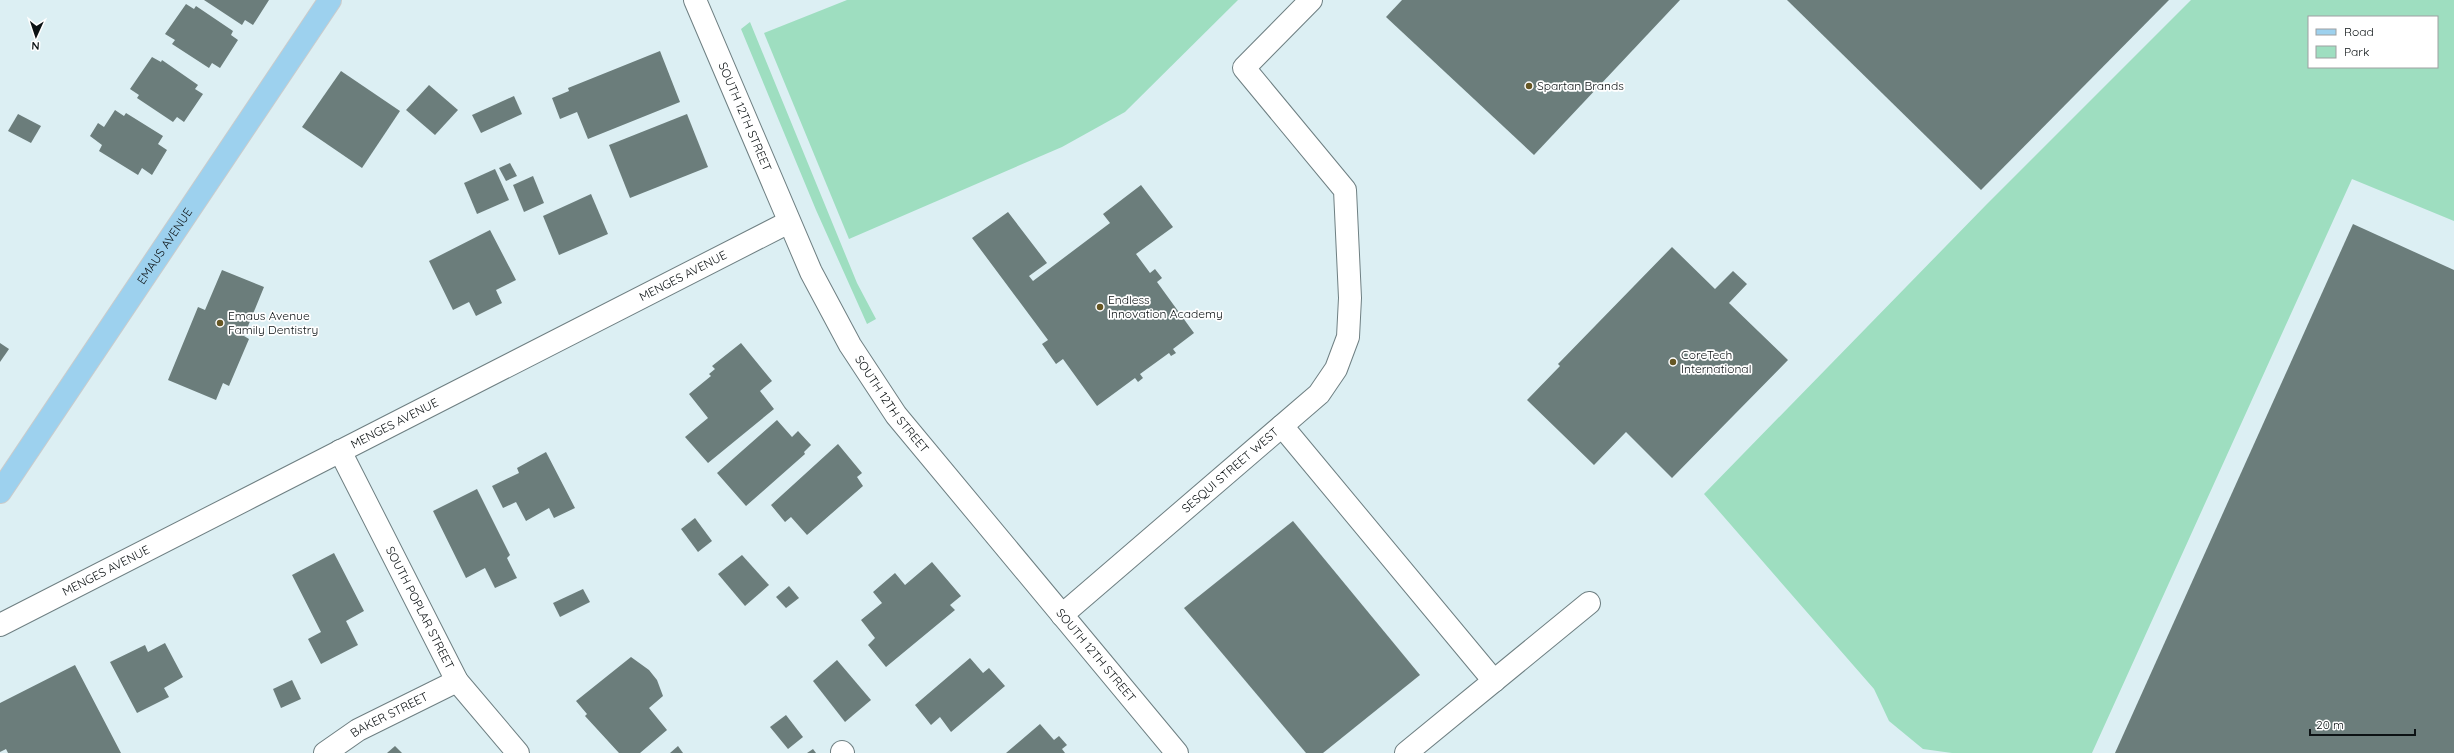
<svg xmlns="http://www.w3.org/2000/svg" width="2454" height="753" viewBox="0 0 2454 753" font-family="Quicksand,sans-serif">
  <rect width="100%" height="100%" fill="#dceff3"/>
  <g fill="#9edec0" fill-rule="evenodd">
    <path d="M 847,0 L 1238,0 L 1125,112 L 1062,147 L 849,239 L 764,33 Z"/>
    <path d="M 2191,0 L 2454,0 L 2454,221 L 2352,179 L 2092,753 L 1952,753 L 1923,749 L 1889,721 L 1874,689 L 1704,494 L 1986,205 ZM 2309,17 L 2437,17 L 2437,67 L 2309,67 Z"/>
    <path d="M 750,22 L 857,283 L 876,319 L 867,324 L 816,210 L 741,29 Z"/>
  </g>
  <g fill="#6b7d7b">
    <path d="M 204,0 L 269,0 L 253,25 L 245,20 L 242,25 Z"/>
    <path d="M 1402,0 L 1680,0 L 1534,155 L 1386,17 Z"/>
    <path d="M 1787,0 L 2169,0 L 1981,190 Z"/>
    <path d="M 186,4 L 194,9 L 196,6 L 233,31 L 231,35 L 238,40 L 220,68 L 212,63 L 209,68 L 172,44 L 175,40 L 165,34 Z"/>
    <path d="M 660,51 L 680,102 L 588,139 L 577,112 L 560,119 L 552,98 L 569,91 L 568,88 Z"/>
    <path d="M 152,57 L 161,62 L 162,60 L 198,85 L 195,89 L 203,94 L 184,122 L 177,117 L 173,122 L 137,98 L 139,95 L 130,89 Z"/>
    <path d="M 341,71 L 400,111 L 362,168 L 302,127 Z"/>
    <path d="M 429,85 L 458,110 L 435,135 L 406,110 Z"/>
    <path d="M 514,96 L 522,114 L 481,133 L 472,115 Z"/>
    <path d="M 115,110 L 124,116 L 126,113 L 163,136 L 158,144 L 167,150 L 152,175 L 142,168 L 138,175 L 99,151 L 102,145 L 90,136 L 98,123 L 104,127 Z"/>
    <path d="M 18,114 L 41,126 L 31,143 L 8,131 Z"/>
    <path d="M 687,114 L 708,167 L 630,198 L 609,145 Z"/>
    <path d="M 510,163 L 517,176 L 506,181 L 499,168 Z"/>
    <path d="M 495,169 L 509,200 L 477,214 L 464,183 Z"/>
    <path d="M 533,176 L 544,203 L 524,212 L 513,185 Z"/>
    <path d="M 1141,185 L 1173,227 L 1136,254 L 1150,273 L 1155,269 L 1162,278 L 1157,282 L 1194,333 L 1173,349 L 1176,353 L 1171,356 L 1169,353 L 1140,374 L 1143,378 L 1138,382 L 1135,378 L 1097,406 L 1063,359 L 1056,364 L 1042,344 L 1048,340 L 972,238 L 1008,212 L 1047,263 L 1029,276 L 1033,281 L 1110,223 L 1103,214 Z"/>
    <path d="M 591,194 L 608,234 L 559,255 L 543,216 Z"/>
    <path d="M 2353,224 L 2454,270 L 2454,753 L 2115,753 Z"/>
    <path d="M 490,230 L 516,280 L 496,290 L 502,303 L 476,316 L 469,302 L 453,310 L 429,261 Z"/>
    <path d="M 1672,247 L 1715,289 L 1733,271 L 1747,284 L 1729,303 L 1788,360 L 1672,478 L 1626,432 L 1594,465 L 1527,400 L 1560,366 L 1558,364 Z"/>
    <path d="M 222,270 L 264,287 L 244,336 L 249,339 L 229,386 L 223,383 L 216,400 L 168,380 L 198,307 L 205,310 Z"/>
    <path d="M 0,343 L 9,349 L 0,362 Z"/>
    <path d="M 741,343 L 772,381 L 760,391 L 774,409 L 708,463 L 685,437 L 708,418 L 689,394 L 711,376 L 709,374 L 715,369 L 712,366 Z"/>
    <path d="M 777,420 L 792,437 L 798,431 L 811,445 L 804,452 L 805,454 L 746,506 L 717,473 Z"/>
    <path d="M 838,444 L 862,473 L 857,477 L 863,486 L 807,535 L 791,517 L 785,522 L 771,505 Z"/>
    <path d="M 546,452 L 575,508 L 554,518 L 549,508 L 526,521 L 516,502 L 503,508 L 492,486 L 519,473 L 517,468 Z"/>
    <path d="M 477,489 L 510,555 L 507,558 L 517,578 L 495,588 L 485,568 L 466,578 L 433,511 Z"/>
    <path d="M 695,518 L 712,541 L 698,552 L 681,529 Z"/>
    <path d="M 1293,521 L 1420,675 L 1323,753 L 1306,753 L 1184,608 Z"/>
    <path d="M 334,553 L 364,611 L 346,621 L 358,645 L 321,664 L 308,639 L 321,632 L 292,575 Z"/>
    <path d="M 742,555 L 769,585 L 745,606 L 718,574 Z"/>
    <path d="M 932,562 L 961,596 L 950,605 L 955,610 L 886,667 L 868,645 L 875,638 L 861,620 L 882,603 L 873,592 L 895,573 L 905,585 Z"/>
    <path d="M 789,586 L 799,598 L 786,608 L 776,597 Z"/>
    <path d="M 583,589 L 590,602 L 560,617 L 553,603 Z"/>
    <path d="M 165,643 L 183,677 L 164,688 L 169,697 L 137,713 L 110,662 L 145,645 L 148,652 Z"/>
    <path d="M 631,657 L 649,670 L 657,680 L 663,696 L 649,708 L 667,730 L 640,753 L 619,753 L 585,716 L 587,714 L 576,701 Z"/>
    <path d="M 970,658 L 983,673 L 989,668 L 1005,686 L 951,732 L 940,717 L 931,725 L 915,705 Z"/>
    <path d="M 837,660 L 871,700 L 845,722 L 813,681 Z"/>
    <path d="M 75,665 L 121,753 L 8,753 L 6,749 L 0,752 L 0,703 Z"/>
    <path d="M 292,680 L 301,699 L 281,708 L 273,689 Z"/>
    <path d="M 786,715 L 803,737 L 788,749 L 770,727 Z"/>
    <path d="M 1040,724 L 1054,740 L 1059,736 L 1067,745 L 1062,749 L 1065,753 L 1006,753 Z"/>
    <path d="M 395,746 L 402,753 L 387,753 Z"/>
    <path d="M 678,746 L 683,753 L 670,753 Z"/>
    <path d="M 813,749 L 816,753 L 807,753 Z"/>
  </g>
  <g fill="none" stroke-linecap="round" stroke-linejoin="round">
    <defs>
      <g id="minor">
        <path id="s1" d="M 695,0 L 811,272 L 850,345 L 896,415 L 1177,753"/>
        <path d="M 1282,426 L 1494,681"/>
        <path id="s2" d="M 340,451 L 457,681 L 518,753"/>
        <path id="s3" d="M 1062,615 L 1319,394 L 1336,369 L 1348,337 L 1350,298 L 1345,190 L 1244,68 L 1311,0"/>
        <path id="s4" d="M 0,625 L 789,222"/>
        <path d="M 842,752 L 843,753"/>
        <path id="s5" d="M 325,753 L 358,730 L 457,681"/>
        <path d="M 1406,753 L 1589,603"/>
      </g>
      <g id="major">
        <path id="s6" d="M 0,492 L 330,0"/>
      </g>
    </defs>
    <use href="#minor" stroke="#6e7f82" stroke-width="24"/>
    <use href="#major" stroke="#cacbcb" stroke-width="24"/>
    <use href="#minor" stroke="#fff" stroke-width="22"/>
    <use href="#major" stroke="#9dd1ee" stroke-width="22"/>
  </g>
  <g fill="#665724" stroke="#fff" stroke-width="1.5">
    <circle cx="1529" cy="86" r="4"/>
    <circle cx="1100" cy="307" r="4"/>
    <circle cx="220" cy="323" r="4"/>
    <circle cx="1673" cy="362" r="4"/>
  </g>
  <g text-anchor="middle" stroke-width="3.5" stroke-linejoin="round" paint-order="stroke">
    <g font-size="12" fill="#0c1214" stroke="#fff" text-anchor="start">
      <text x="1537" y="90">Spartan Brands</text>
      <text x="1108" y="304">Endless<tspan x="1108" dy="14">Innovation Academy</tspan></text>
      <text x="228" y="320">Emaus Avenue<tspan x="228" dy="14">Family Dentistry</tspan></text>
      <text x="1681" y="359">CoreTech<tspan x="1681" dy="14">International</tspan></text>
    </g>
    <g font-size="12" fill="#0c1214" stroke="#fff">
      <text dy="4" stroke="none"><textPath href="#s1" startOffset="127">SOUTH 12TH STREET</textPath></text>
      <text dy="4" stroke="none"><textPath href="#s6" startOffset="296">EMAUS AVENUE</textPath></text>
      <text dy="4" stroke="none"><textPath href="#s4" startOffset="767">MENGES AVENUE</textPath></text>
      <text dy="4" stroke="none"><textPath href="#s1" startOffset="451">SOUTH 12TH STREET</textPath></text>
      <text dy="4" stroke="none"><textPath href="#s4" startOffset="443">MENGES AVENUE</textPath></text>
      <text dy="4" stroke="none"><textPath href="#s3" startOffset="222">SESQUI STREET WEST</textPath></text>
      <text dy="4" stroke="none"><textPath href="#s4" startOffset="119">MENGES AVENUE</textPath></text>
      <text dy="4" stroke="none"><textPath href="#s2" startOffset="176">SOUTH POPLAR STREET</textPath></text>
      <text dy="4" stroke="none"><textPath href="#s1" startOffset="775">SOUTH 12TH STREET</textPath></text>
      <text dy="4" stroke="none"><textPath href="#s5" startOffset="75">BAKER STREET</textPath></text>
    </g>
  </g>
  <rect x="2308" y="16" width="130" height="52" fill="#ffffff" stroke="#9ea0a1"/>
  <rect x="2316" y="29" width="20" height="6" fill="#9dd1ee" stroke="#9ea0a1"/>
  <text x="2344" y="36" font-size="12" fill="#0c1214">Road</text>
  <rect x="2316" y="46" width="20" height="12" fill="#9edec0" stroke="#9ea0a1"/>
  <text x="2344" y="56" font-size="12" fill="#0c1214">Park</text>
  <g transform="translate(36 36) rotate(183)" stroke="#ffffff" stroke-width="3" paint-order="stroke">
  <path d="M0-3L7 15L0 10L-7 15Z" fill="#0c1214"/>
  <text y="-6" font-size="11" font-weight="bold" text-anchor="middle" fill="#0c1214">N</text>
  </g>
  <path d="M2310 729v6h105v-6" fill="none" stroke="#0c1214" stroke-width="2"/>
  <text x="2316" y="729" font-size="12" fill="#0c1214" stroke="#ffffff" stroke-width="3" paint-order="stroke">20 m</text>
</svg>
